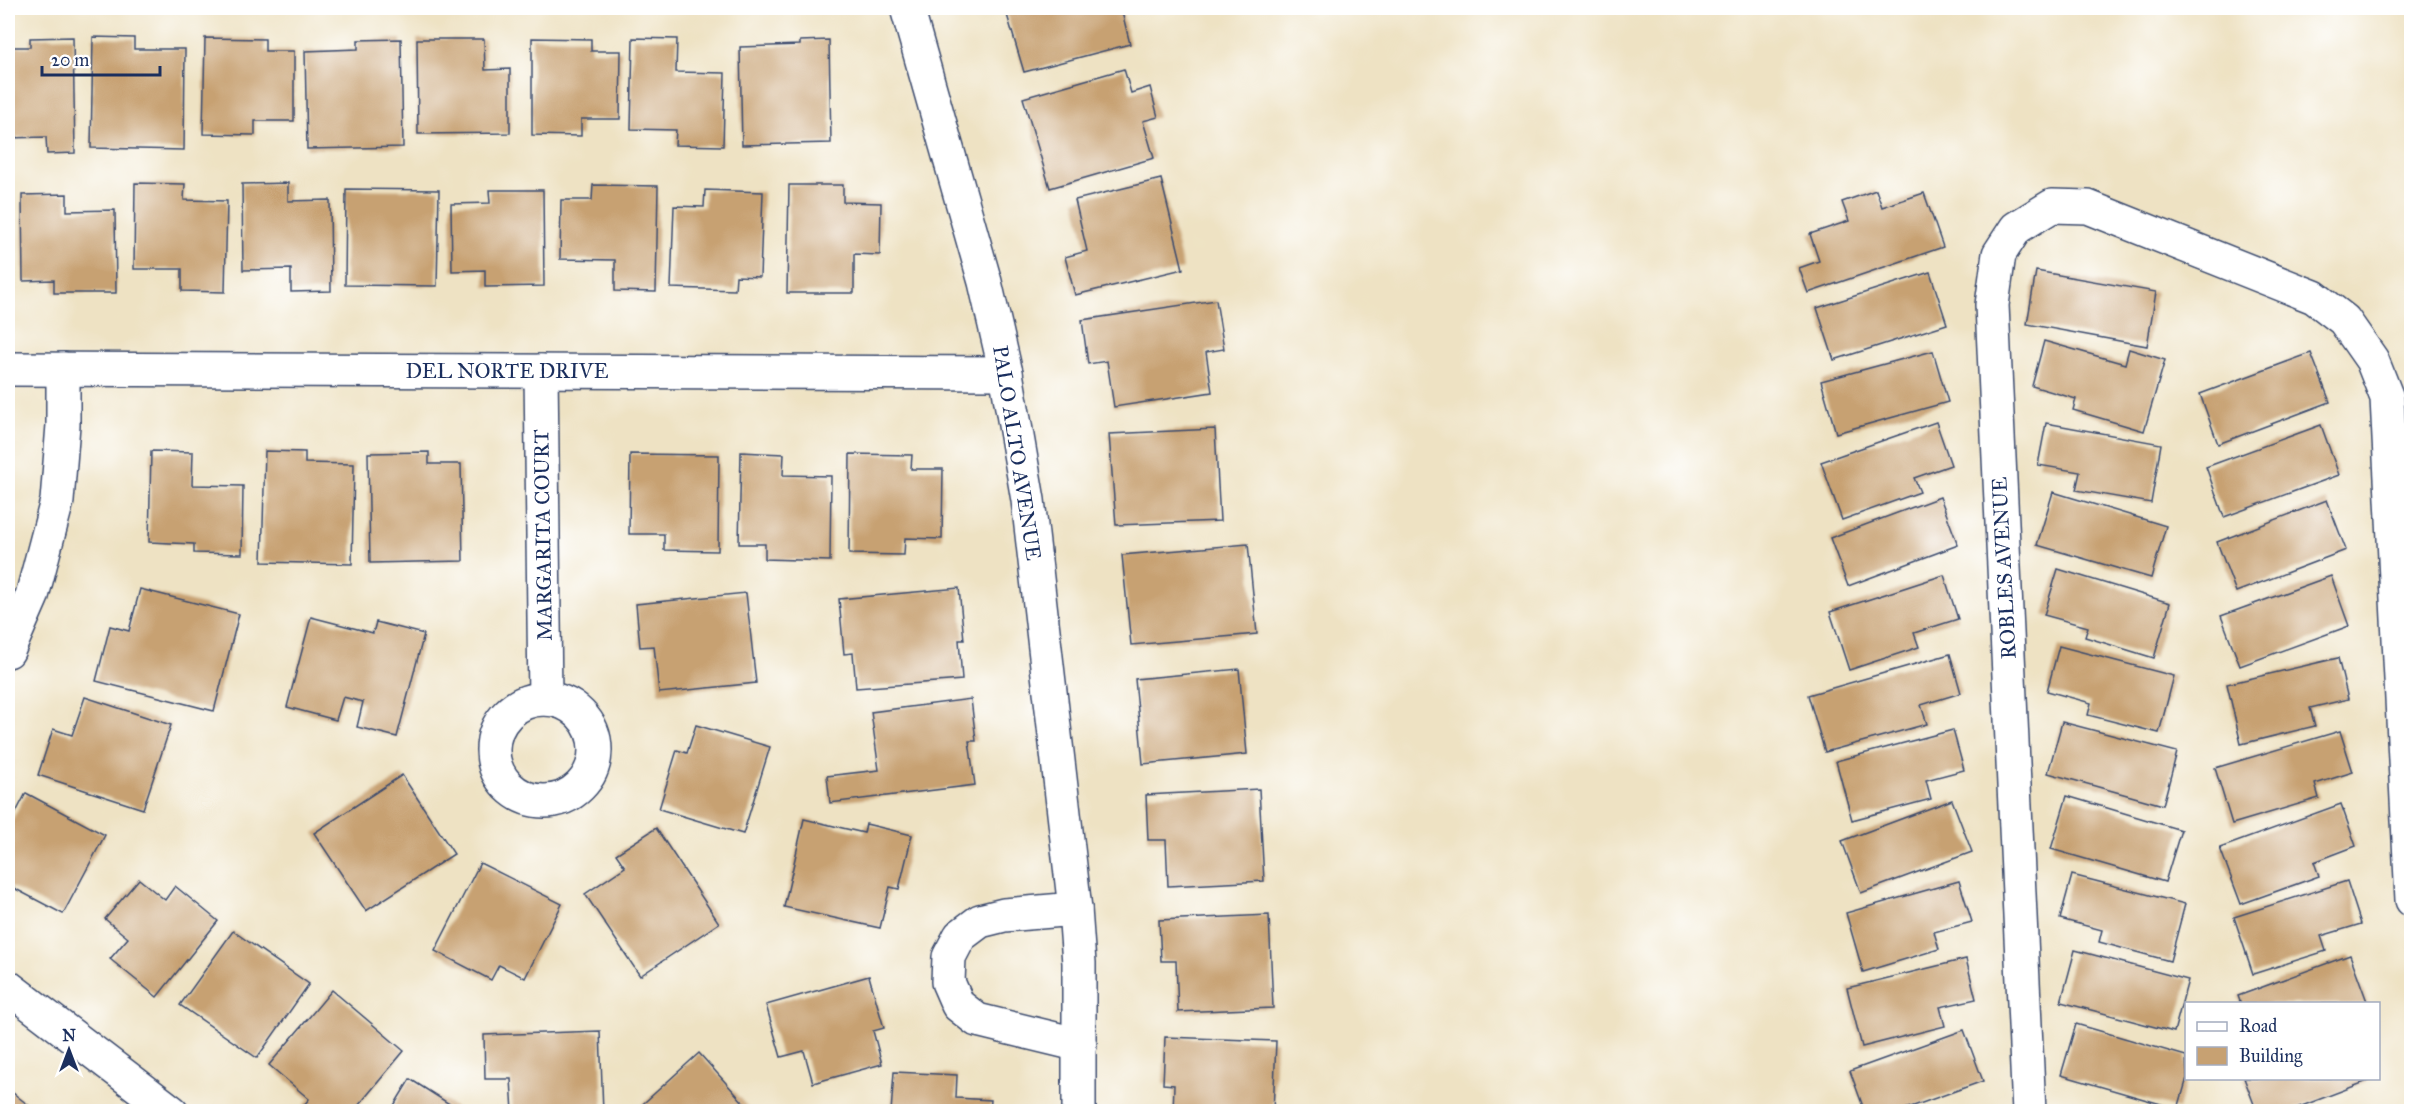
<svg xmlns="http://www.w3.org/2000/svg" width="2419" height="1119" viewBox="0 0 2419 1119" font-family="'IM FELL Great Primer',serif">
  <rect width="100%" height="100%" fill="#fff"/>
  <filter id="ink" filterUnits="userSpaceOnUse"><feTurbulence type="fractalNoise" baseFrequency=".0167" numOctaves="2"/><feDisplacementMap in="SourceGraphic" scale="12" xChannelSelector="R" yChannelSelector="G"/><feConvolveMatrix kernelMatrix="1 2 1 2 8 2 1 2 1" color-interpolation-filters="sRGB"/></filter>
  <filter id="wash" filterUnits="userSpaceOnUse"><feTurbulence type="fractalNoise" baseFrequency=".008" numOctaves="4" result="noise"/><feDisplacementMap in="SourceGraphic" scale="24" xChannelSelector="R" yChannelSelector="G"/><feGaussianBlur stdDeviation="1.35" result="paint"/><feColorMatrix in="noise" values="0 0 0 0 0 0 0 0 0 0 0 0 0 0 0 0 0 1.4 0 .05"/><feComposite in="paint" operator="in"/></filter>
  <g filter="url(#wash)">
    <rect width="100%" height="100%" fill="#eee2c3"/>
    <g id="blocks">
      <g fill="#c7a172">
        <path d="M 1005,8 L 1121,8 L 1130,44 L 1024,72 Z"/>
        <path d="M 73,37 L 75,153 L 47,154 L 46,137 L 8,138 L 8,47 L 30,47 L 30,38 Z"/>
        <path d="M 93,37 L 134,38 L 134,49 L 185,49 L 184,150 L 91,148 Z"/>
        <path d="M 205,38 L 265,39 L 265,51 L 294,51 L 294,121 L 255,121 L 255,135 L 203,134 Z"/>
        <path d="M 532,38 L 591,39 L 591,51 L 621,51 L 620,119 L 581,119 L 581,136 L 532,135 Z"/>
        <path d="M 633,38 L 677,39 L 676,72 L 725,73 L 723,146 L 675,145 L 676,130 L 631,129 Z"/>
        <path d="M 401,39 L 403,147 L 307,149 L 305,51 L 358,49 L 358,40 Z"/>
        <path d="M 417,39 L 484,39 L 485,70 L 510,69 L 510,133 L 418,134 Z"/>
        <path d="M 829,40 L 831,143 L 742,145 L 740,47 L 800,45 L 800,41 Z"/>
        <path d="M 1124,69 L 1131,93 L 1150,87 L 1158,117 L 1143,121 L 1154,158 L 1050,188 L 1023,98 Z"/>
        <path d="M 1161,179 L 1183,269 L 1075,295 L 1065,257 L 1087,251 L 1075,200 Z"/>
        <path d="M 135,183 L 185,184 L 184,200 L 227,201 L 225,292 L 182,291 L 182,269 L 134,269 Z"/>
        <path d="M 288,183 L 288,201 L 330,200 L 331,291 L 291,292 L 291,269 L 243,270 L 242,184 Z"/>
        <path d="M 593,185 L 658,186 L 656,292 L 615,291 L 615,260 L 560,259 L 561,200 L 592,200 Z"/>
        <path d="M 789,185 L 843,185 L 843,202 L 881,203 L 880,255 L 854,254 L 854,293 L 787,293 Z"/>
        <path d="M 346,189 L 439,190 L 437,286 L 345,285 Z"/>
        <path d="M 489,190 L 543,190 L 544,286 L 485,287 L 485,270 L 452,271 L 451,204 L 490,203 Z"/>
        <path d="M 705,190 L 763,192 L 760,277 L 736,276 L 735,290 L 671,288 L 674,206 L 704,207 Z"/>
        <path d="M 1876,190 L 1882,207 L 1924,193 L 1943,247 L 1808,293 L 1799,268 L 1819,261 L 1810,234 L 1849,221 L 1842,202 Z"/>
        <path d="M 67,194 L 67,211 L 115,210 L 116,293 L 54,293 L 54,280 L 23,281 L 22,195 Z"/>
        <path d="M 2036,271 L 2156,292 L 2147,346 L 2027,324 Z"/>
        <path d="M 1930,272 L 1947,324 L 1834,360 L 1817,308 Z"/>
        <path d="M 1216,300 L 1224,349 L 1206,352 L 1212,392 L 1114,407 L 1107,361 L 1088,364 L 1082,320 Z"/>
        <path d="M 2044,341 L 2125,364 L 2129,349 L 2165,360 L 2144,431 L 2073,410 L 2076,399 L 2032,386 Z"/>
        <path d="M 1933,351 L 1948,402 L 1836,433 L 1821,381 Z"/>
        <path d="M 2311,353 L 2330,402 L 2218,444 L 2200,394 Z"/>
        <path d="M 1936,422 L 1951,465 L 1914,478 L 1920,492 L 1842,520 L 1821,462 Z"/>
        <path d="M 2046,423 L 2161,444 L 2151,503 L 2076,490 L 2080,472 L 2038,465 Z"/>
        <path d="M 2321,425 L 2339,475 L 2224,517 L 2206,467 Z"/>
        <path d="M 1215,429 L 1220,521 L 1116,525 L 1109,434 Z"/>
        <path d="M 151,451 L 193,452 L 192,485 L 243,486 L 242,554 L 194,553 L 194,544 L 149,542 Z"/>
        <path d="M 265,451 L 305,452 L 305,463 L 354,464 L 352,564 L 262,562 Z"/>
        <path d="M 429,452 L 429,464 L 461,464 L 463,561 L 370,563 L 368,453 Z"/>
        <path d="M 741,452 L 784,454 L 783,475 L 831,476 L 830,561 L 765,559 L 765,544 L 739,544 Z"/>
        <path d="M 630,454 L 719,455 L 718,551 L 664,550 L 664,534 L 629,534 Z"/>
        <path d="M 850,454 L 912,455 L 911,469 L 943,469 L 942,539 L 905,538 L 904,555 L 849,554 Z"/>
        <path d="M 2053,492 L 2166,526 L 2151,578 L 2037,545 Z"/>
        <path d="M 1940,497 L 1958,545 L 1848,586 L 1830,538 Z"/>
        <path d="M 2327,500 L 2346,550 L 2236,592 L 2217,542 Z"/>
        <path d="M 1248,544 L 1257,634 L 1131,645 L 1122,555 Z"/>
        <path d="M 2058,569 L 2170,603 L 2154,658 L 2085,637 L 2088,627 L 2044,615 Z"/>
        <path d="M 1944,575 L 1958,619 L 1914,633 L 1919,647 L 1849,670 L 1830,612 Z"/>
        <path d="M 2331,576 L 2349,626 L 2240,666 L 2221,616 Z"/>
        <path d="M 959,588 L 964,640 L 959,640 L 962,680 L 856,688 L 853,653 L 844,654 L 839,599 Z"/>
        <path d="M 140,589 L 239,614 L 214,711 L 96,681 L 110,626 L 129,631 Z"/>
        <path d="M 746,593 L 756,683 L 659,693 L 654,646 L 640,647 L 636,604 Z"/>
        <path d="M 311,617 L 373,633 L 376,622 L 424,634 L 397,737 L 357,727 L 363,702 L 343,697 L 336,720 L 287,707 Z"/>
        <path d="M 2059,646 L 2174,676 L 2159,733 L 2088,715 L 2091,703 L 2047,691 Z"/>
        <path d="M 1950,654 L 1961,693 L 1921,705 L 1927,724 L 1825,752 L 1808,695 Z"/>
        <path d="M 2338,658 L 2348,699 L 2310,708 L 2315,726 L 2241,744 L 2227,684 Z"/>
        <path d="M 1239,669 L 1247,754 L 1143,764 L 1135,679 Z"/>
        <path d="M 85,697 L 171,725 L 143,809 L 38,775 L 53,729 L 72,735 Z"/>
        <path d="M 971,699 L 976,741 L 969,741 L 975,785 L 830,803 L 827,776 L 879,770 L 871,712 Z"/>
        <path d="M 2062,722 L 2177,752 L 2163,805 L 2048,773 Z"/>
        <path d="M 696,725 L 770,747 L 743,834 L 659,809 L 677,750 L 687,753 Z"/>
        <path d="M 1953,730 L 1964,770 L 1926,780 L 1931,799 L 1852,820 L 1836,761 Z"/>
        <path d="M 2340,731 L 2353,772 L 2315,784 L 2319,798 L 2232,824 L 2215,768 Z"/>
        <path d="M 402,775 L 454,854 L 366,911 L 314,833 Z"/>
        <path d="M 1259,789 L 1264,881 L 1168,886 L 1166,840 L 1148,840 L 1146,795 Z"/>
        <path d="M 26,793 L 105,835 L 63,914 L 8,885 L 8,828 Z"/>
        <path d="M 2067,796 L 2181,830 L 2165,882 L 2051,849 Z"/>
        <path d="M 1952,800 L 1972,852 L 1861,893 L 1842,841 Z"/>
        <path d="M 2341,804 L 2356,846 L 2314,862 L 2319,876 L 2241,904 L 2220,848 Z"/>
        <path d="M 804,819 L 864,833 L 866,824 L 912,835 L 899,889 L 890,887 L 880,928 L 784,907 Z"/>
        <path d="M 656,828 L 719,923 L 640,976 L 585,894 L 625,867 L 616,854 Z"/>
        <path d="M 480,863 L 562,904 L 525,978 L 499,965 L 491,980 L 435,951 Z"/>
        <path d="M 2072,875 L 2185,904 L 2170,961 L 2099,942 L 2102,930 L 2060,919 Z"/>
        <path d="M 139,879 L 165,900 L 175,886 L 218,921 L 157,997 L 110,959 L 128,938 L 105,919 Z"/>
        <path d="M 1959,881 L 1972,922 L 1934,932 L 1939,949 L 1863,972 L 1846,913 Z"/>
        <path d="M 2347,881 L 2361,924 L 2321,936 L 2326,951 L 2253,974 L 2234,917 Z"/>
        <path d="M 1269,915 L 1273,1008 L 1178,1012 L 1176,961 L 1161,961 L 1159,920 Z"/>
        <path d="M 233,931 L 309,984 L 257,1058 L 180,1005 Z"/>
        <path d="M 2075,950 L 2188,980 L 2174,1032 L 2061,1002 Z"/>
        <path d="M 2350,955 L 2368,1004 L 2241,1004 L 2238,996 Z"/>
        <path d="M 1966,959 L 1976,999 L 1940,1007 L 1945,1026 L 1862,1047 L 1847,988 Z"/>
        <path d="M 869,976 L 884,1028 L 873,1031 L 882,1064 L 813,1083 L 804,1051 L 781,1057 L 766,1005 Z"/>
        <path d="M 332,990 L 404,1051 L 353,1112 L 312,1112 L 304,1105 L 309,1099 L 269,1065 Z"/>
        <path d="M 2076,1024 L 2186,1056 L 2187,1078 L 2178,1109 L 2061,1075 Z"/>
        <path d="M 1964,1030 L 1983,1081 L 1897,1112 L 1865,1112 L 1850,1071 Z"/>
        <path d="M 600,1031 L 603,1112 L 513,1112 L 511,1079 L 485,1079 L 484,1035 Z"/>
        <path d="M 1165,1037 L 1276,1041 L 1273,1112 L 1173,1112 L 1174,1085 L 1163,1084 Z"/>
        <path d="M 699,1053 L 752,1112 L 634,1112 Z"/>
        <path d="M 894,1072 L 957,1075 L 956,1098 L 991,1100 L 990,1112 L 891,1112 Z"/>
        <path d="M 2244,1078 L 2373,1078 L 2373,1079 L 2286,1112 L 2257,1112 Z"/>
        <path d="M 410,1079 L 462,1112 L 390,1112 Z"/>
        <path d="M 8,1089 L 37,1112 L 8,1112 Z"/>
        <path d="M 2077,1106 L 2102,1110 L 2102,1112 L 2076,1112 Z"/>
      </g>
    </g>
  </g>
  <g filter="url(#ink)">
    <use href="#blocks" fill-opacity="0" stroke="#3b4a6d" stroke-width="1.5"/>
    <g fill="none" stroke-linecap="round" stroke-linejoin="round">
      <defs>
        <g id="minor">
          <path d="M 907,8 L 985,282 L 1006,373 L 1028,500 L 1075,909 L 1079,963 L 1079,1112"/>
          <path d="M 8,369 L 1006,373"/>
          <path d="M 541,371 L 545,699"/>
          <path d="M 8,651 L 32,596 L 57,501 L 63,425 L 63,369"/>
          <circle cx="544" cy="750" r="51"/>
          <path d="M 1075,909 L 1004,915 L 980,921 L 960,936 L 949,957 L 948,982 L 958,1005 L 977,1020 L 1080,1045"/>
          <path d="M 8,987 L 172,1112"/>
          <path d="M 2029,1112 L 1992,305 L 1999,254 L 2016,228 L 2052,206 L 2088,207 L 2314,297 L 2344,320 L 2372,360 L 2387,398 L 2412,900"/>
        </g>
      </defs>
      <use href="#minor" stroke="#3b4a6d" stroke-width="36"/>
      <use href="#minor" stroke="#fff" stroke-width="33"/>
    </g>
  </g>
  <g text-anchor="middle" stroke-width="5" stroke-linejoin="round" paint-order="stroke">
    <g font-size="21" fill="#1b2f5e" stroke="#fff">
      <text x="507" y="378">DEL NORTE DRIVE</text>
      <text transform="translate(1017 453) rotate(81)" y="7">PALO ALTO AVENUE</text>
      <text transform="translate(543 535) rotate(-91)" y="7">MARGARITA COURT</text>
      <text transform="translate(2004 568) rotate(-93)" y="7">ROBLES AVENUE</text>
    </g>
  </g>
  <rect width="2419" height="1119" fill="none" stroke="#fff" stroke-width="30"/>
  <rect x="2185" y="1002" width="195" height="78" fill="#ffffff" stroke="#a4acbf" stroke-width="1.5"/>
  <rect x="2197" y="1022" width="30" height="9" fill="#ffffff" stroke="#a4acbf" stroke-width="1.5"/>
  <text x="2239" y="1032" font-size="18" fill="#1b2f5e">Road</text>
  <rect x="2197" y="1047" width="30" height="18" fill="#c7a172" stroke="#a4acbf" stroke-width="1.5"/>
  <text x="2239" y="1062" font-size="18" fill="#1b2f5e">Building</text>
  <g transform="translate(69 1050)" stroke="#ffffff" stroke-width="4.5" paint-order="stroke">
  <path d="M0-4.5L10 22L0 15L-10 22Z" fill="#1b2f5e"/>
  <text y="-9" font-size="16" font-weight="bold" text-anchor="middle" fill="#1b2f5e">N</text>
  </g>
  <path d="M42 66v9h118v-9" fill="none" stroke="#1b2f5e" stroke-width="3"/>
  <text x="51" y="66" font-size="18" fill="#1b2f5e" stroke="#ffffff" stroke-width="4.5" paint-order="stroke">20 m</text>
</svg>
